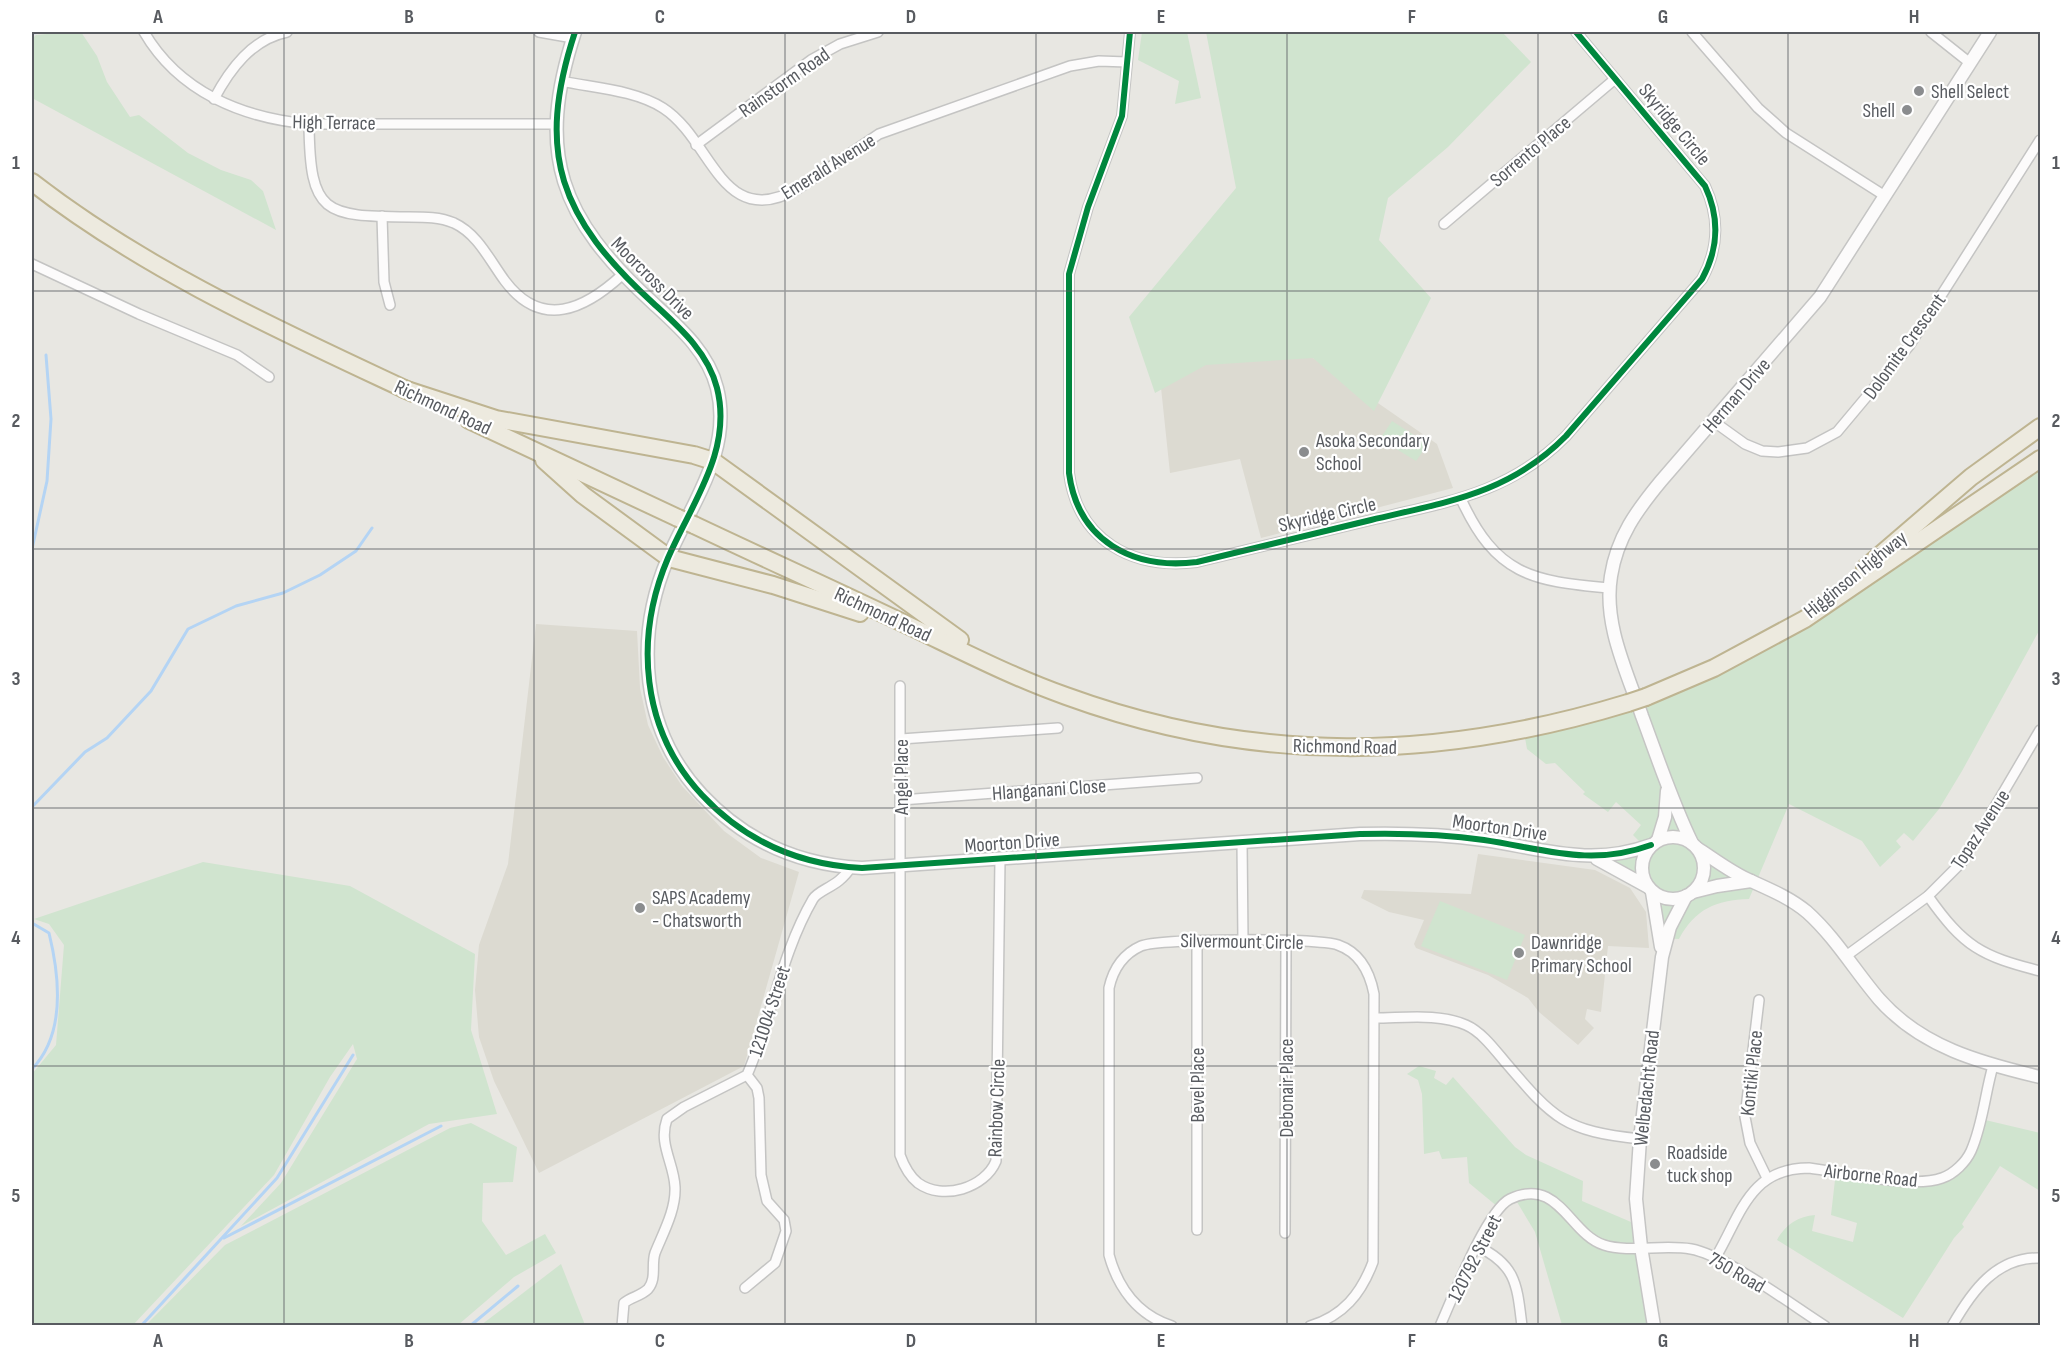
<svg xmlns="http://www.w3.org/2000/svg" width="2072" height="1357" viewBox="0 0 2072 1357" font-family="'Sofia Sans Condensed',sans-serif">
  <rect width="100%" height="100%" fill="#e8e7e2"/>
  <g fill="#dcdad1">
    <path d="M 1228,351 L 1303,351 L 1437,444 L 1453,488 L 1261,538 L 1240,459 L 1170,473 L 1160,378 Z"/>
    <path d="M 536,624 L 637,631 L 640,688 L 648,725 L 663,757 L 682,786 L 724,831 L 761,858 L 799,872 L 744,1066 L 539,1173 L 494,1081 L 479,1037 L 475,990 L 479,945 L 508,864 Z"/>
    <path d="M 1478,854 L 1595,870 L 1630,888 L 1646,912 L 1649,948 L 1608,946 L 1601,1012 L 1587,1009 L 1585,1019 L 1594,1028 L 1578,1045 L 1539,1012 L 1528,998 L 1488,975 L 1416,948 L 1414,944 L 1424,920 L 1389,912 L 1361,898 L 1364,890 L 1471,894 Z"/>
  </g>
  <g fill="#d0e4cf">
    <path d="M 68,32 L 81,32 L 97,56 L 107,82 L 130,117 L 139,115 L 188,153 L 221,170 L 251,180 L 263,191 L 276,230 L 32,98 L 32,39 L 36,35 Z"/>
    <path d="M 1142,32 L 1187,32 L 1201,98 L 1175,104 L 1179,81 L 1138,60 Z"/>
    <path d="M 1206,32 L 1502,32 L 1531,62 L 1448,147 L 1388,198 L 1379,240 L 1431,298 L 1374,411 L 1313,358 L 1206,365 L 1155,393 L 1129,317 L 1236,188 Z"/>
    <path d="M 1392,421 L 1428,444 L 1416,461 L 1380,439 Z"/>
    <path d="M 2040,460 L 2040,629 L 1962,771 L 1939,809 L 1913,841 L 1904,833 L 1896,841 L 1901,847 L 1880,867 L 1862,841 L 1789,804 L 1749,899 C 1716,900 1695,909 1679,939 L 1660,938 L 1651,892 L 1593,857 L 1629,853 L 1639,841 L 1633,835 L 1641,825 L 1616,802 L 1608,812 L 1583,794 L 1585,792 L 1555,763 L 1546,764 L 1527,749 L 1524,732 L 1541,728 L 1752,650 Z"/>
    <path d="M 203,862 L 350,886 L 475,954 L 471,1030 L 497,1114 L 429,1124 L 241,1226 L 281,1183 L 357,1059 L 353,1044 L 330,1077 L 274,1175 L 133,1325 L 32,1325 L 32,1074 L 56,1045 L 64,945 L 49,924 L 34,919 Z"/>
    <path d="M 1440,901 L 1525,935 L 1507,980 L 1421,946 Z"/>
    <path d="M 1419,1066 L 1436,1071 L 1434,1078 L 1446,1085 L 1453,1077 L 1515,1147 L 1526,1155 L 1583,1181 L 1582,1201 L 1638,1225 L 1654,1325 L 1562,1325 L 1535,1232 L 1514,1197 L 1498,1207 L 1469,1183 L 1467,1157 L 1442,1159 L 1439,1151 L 1424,1154 L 1422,1094 L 1418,1080 L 1407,1074 Z"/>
    <path d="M 1981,1119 L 2040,1133 L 2040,1191 L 2000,1166 L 1962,1224 L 1964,1227 L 1954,1238 L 1903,1318 L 1777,1240 C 1784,1226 1798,1216 1815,1215 L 1812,1231 L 1853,1242 L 1857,1223 L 1831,1215 L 1836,1171 L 1934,1181 L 1965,1162 Z"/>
    <path d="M 471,1123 L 517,1147 L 513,1182 L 483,1183 L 482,1221 L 506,1255 L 545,1234 L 556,1253 L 514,1277 L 458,1325 L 146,1325 L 225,1245 L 450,1128 Z"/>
    <path d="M 561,1264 L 585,1325 L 481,1325 Z"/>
  </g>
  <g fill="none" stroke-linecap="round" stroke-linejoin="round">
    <g stroke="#b4d4f4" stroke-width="3">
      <path d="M 32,33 L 43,32"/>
      <path d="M 32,549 L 47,481 L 51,419 L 46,355"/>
      <path d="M 32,807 L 85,752 L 107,738 L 151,691 L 188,629 L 236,606 L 283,593 L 320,575 L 356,551 L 372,528"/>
      <path d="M 32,923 L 49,933 C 60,978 66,1034 32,1069"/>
      <path d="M 224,1238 L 441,1126"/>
      <path d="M 141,1326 L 277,1178 L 353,1055"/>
      <path d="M 470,1326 L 518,1286"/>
    </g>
    <defs>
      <g id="street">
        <path d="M 144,32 C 179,92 242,118 309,124 L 556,124"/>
        <path d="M 539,32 L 573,38"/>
        <path d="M 1130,32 L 1122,116 L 1088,207 L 1069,274 L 1069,473 C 1078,541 1133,570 1197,562 C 1255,548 1313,534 1371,520 C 1446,502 1509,494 1566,436 L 1702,279 C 1719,248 1720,218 1705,186 L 1576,32"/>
        <path d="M 1692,32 L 1758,108 L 1786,133 L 1885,196"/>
        <path d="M 1931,32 L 1970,63"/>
        <path d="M 561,81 C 594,88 635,90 663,108 C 713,140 721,233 799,188 L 879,134 L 1070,66 L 1099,61 L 1127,62"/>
        <path d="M 214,99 C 230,69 252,39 287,32"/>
        <path d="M 309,124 C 310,215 324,216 409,217 C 425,217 440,217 454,223 C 478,234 490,261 505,281 C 542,330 585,309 622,275"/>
        <path d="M 696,145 L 811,60 L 840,44 L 878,32"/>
        <path d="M 382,216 L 384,282 L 390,305"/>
        <path d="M 1444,224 L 1615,79"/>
        <path d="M 32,264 L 139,314 L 237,355 L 269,377"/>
        <path d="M 1713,421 L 1745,444 L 1762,451 L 1778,452 L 1807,448 L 1837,432 L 1909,346 L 2040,140"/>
        <path d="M 1461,499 C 1496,575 1531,581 1609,588"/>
        <path d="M 900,686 L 900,1155 C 904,1166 909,1176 918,1183 C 943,1201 985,1188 996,1161 L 1000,859"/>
        <path d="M 901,739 L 1058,728"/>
        <path d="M 901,800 L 1197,778"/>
        <path d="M 1242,841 L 1243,941"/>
        <path d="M 1928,896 C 1964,947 1981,956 2040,971"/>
        <path d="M 1846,956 L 1928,896 L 1963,861 L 2040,730"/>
        <path d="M 1759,1000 L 1745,1117 L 1750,1143 L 1767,1178"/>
        <path d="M 1375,1018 C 1404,1018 1439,1013 1466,1025 C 1482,1032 1495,1050 1506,1063 C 1554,1119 1564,1131 1640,1139"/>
        <path d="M 1197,1230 L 1197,941"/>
        <path d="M 1285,1233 L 1286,942"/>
        <path d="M 1477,1246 C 1517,1265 1517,1286 1522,1326"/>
        <path d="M 1716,1257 C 1741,1214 1750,1168 1809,1168 C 1842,1172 1912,1189 1942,1178 C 1954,1174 1966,1162 1971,1151 C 1983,1124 1985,1093 1993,1066"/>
        <path d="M 745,1288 L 775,1263 L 786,1231 L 784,1220 L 767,1201 L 761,1175 L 759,1098 L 757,1088 L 747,1075"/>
        <path d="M 622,1326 L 624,1303 C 631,1297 641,1296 648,1289 C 657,1278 651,1265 655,1253 C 663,1233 676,1210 675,1187 C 674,1163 658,1144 667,1119 L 684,1107 L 747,1075 C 772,1018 781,954 813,899 C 819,889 839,887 851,867"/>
        <path d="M 1172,1326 C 1138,1315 1118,1288 1109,1255 L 1109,988 C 1113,970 1123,954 1141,946 C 1160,938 1319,938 1338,945 C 1361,953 1370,973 1374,994 L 1373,1262 C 1361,1294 1343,1316 1310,1326"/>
        <path d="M 1440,1326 C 1452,1299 1487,1210 1510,1199 C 1559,1176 1569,1234 1604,1245 C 1629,1253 1664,1244 1691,1249 C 1725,1255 1792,1305 1825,1326"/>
        <path d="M 1952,1326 C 1972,1291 1996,1257 2040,1258"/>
      </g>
      <g id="secondary">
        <path d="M 575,32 C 535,154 560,218 653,303 C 679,327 708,352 717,388 C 733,451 691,504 668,558 C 634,638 641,730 702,795 C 745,841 800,865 862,868 L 1360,834 C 1401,833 1442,834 1484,840 C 1544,849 1591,867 1651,845"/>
        <circle cx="1673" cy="868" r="31"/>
        <path d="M 1658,840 L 1665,817 L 1667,791"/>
        <path d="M 1692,843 C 1672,802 1658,759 1642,716 C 1627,672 1603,624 1611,576 C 1617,537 1637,510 1661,481 L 1820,297 L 1990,32"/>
        <path d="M 1697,848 C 1714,859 1732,873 1751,881 C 1771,890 1790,898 1807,912 C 1835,937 1855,971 1879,999 C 1921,1047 1981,1063 2040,1077"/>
        <path d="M 1597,859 L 1648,887"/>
        <path d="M 1652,892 L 1661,947"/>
        <path d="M 1693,892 L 1717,886 L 1751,881"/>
        <path d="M 1654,1326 L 1641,1247 L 1636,1199 L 1640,1139 L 1662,957 L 1670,927 L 1686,896"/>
      </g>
      <g id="highway">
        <path d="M 32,182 C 148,272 281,331 413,393"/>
        <path d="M 404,389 L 496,419 L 694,455 L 713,461 L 960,640"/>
        <path d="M 469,420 L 678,518"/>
        <path d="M 544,460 L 583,495 L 669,558 L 773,585 L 860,613"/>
        <path d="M 694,525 C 768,560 843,594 918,630 C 966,653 1015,678 1066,696 C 1255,765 1438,761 1628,703"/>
        <path d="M 1865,568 L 1971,477 L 2040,427"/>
        <path d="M 1646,697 L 1714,668 L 1805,619 L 2040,459"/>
      </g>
    </defs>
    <use href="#street" stroke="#c4c4c3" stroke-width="12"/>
    <use href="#secondary" stroke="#c5c5c4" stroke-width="15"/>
    <use href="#highway" stroke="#beb491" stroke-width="20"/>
    <use href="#street" stroke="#fcfbfb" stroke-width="9"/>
    <use href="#secondary" stroke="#fcfbfb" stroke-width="12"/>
    <use href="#highway" stroke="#edeadf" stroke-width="16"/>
    <defs>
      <g id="highway-bridge">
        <path d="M 678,518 L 694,525"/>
        <path d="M 1628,703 L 1646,697"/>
      </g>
    </defs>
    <use href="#highway-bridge" stroke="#beb491" stroke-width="20" stroke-linecap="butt"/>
    <use href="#highway-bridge" stroke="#edeadf" stroke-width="16"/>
    <defs>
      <g id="cycleway">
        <path d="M 575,32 C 535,154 560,218 653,303 C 679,327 708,352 717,388 C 733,451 691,504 668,558 C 634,638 641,730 702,795 C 745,841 800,865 862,868 L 1360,834 C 1401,833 1442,834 1484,840 C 1544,849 1591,867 1651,845"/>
        <path d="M 1130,32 L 1122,116 L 1088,207 L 1069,274 L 1069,473 C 1078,541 1133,570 1197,562 C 1255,548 1313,534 1371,520 C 1446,502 1509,494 1566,436 L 1702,279 C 1719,248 1720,218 1705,186 L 1576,32"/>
      </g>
    </defs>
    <use href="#cycleway" stroke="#fff" stroke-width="10"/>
    <use href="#cycleway" stroke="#00873e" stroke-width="6"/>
  </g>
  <path fill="none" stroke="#585b60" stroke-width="1.5" stroke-opacity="0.55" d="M 284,32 L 284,1326M 534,32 L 534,1326M 785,32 L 785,1326M 1036,32 L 1036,1326M 1287,32 L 1287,1326M 1538,32 L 1538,1326M 1788,32 L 1788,1326M 32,291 L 2040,291M 32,549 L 2040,549M 32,808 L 2040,808M 32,1066 L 2040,1066"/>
  <g fill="#8a8c8e" stroke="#fff" stroke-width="2">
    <circle cx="1919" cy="91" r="6"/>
    <circle cx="1907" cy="110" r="6"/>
    <circle cx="1304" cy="452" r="6"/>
    <circle cx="640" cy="908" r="6"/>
    <circle cx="1519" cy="953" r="6"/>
    <circle cx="1655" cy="1164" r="6"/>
  </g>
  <g text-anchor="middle" stroke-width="4.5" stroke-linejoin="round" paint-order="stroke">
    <g font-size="20" fill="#585b60" stroke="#fff">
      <text transform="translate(784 82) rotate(-35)" y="7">Rainstorm Road</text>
      <text transform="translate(334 122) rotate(1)" y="7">High Terrace</text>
      <text transform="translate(1675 124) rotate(50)" y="7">Skyridge Circle</text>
      <text transform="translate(1530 151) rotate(-40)" y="7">Sorrento Place</text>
      <text transform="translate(828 166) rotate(-32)" y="7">Emerald Avenue</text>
      <text transform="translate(653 278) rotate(45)" y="7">Moorcross Drive</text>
      <text transform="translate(1904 346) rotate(-54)" y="7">Dolomite Crescent</text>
      <text transform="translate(1736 395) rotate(-49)" y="7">Herman Drive</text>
      <text transform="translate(443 407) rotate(25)" y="7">Richmond Road</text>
      <text transform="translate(1327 514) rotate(-13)" y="7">Skyridge Circle</text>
      <text transform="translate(1855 574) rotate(-39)" y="7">Higginson Highway</text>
      <text transform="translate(883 614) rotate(25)" y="7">Richmond Road</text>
      <text transform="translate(1345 746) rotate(1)" y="7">Richmond Road</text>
      <text transform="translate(901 777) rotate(-90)" y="7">Angel Place</text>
      <text transform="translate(1049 789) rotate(-4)" y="7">Hlanganani Close</text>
      <text transform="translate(1500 827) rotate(8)" y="7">Moorton Drive</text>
      <text transform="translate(1980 829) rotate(-57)" y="7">Topaz Avenue</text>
      <text transform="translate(1012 842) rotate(-4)" y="7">Moorton Drive</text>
      <text transform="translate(1242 941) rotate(1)" y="7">Silvermount Circle</text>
      <text transform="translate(769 1011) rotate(-72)" y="7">121004 Street</text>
      <text transform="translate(1751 1073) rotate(-84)" y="7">Kontiki Place</text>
      <text transform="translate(1197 1085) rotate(-90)" y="7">Bevel Place</text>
      <text transform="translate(1286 1088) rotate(-90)" y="7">Debonair Place</text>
      <text transform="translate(1646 1088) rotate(-84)" y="7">Welbedacht Road</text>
      <text transform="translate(996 1108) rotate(-88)" y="7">Rainbow Circle</text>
      <text transform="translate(1871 1175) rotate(6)" y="7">Airborne Road</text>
      <text transform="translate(1474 1258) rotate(-63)" y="7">120792 Street</text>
      <text transform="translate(1737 1272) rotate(30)" y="7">750 Road</text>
    </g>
    <g font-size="20" fill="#585b60" stroke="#fff" text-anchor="start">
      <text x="1931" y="98">Shell Select</text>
      <text x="1895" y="117" text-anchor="end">Shell</text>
      <text x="1316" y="447">Asoka Secondary<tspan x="1316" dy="23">School</tspan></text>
      <text x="652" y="904">SAPS Academy<tspan x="652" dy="23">- Chatsworth</tspan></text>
      <text x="1531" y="949">Dawnridge<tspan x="1531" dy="23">Primary School</tspan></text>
      <text x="1667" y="1159">Roadside<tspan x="1667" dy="23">tuck shop</tspan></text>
    </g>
  </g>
  <rect width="2072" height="1357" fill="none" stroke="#ffffff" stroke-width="66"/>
  <rect x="33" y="33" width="2006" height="1291" fill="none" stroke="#585b60" stroke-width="2"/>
  <g font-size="20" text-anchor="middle" font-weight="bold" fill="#585b60">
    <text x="158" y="23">A</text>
    <text x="409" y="23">B</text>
    <text x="660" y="23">C</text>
    <text x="911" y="23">D</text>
    <text x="1161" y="23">E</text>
    <text x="1412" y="23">F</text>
    <text x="1663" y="23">G</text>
    <text x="1914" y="23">H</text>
    <text x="16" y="169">1</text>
    <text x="2056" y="169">1</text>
    <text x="16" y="427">2</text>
    <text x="2056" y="427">2</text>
    <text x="16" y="685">3</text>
    <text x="2056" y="685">3</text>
    <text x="16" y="944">4</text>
    <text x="2056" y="944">4</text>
    <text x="16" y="1202">5</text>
    <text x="2056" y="1202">5</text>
    <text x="158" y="1347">A</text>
    <text x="409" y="1347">B</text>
    <text x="660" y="1347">C</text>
    <text x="911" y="1347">D</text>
    <text x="1161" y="1347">E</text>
    <text x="1412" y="1347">F</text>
    <text x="1663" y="1347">G</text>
    <text x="1914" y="1347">H</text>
  </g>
</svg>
